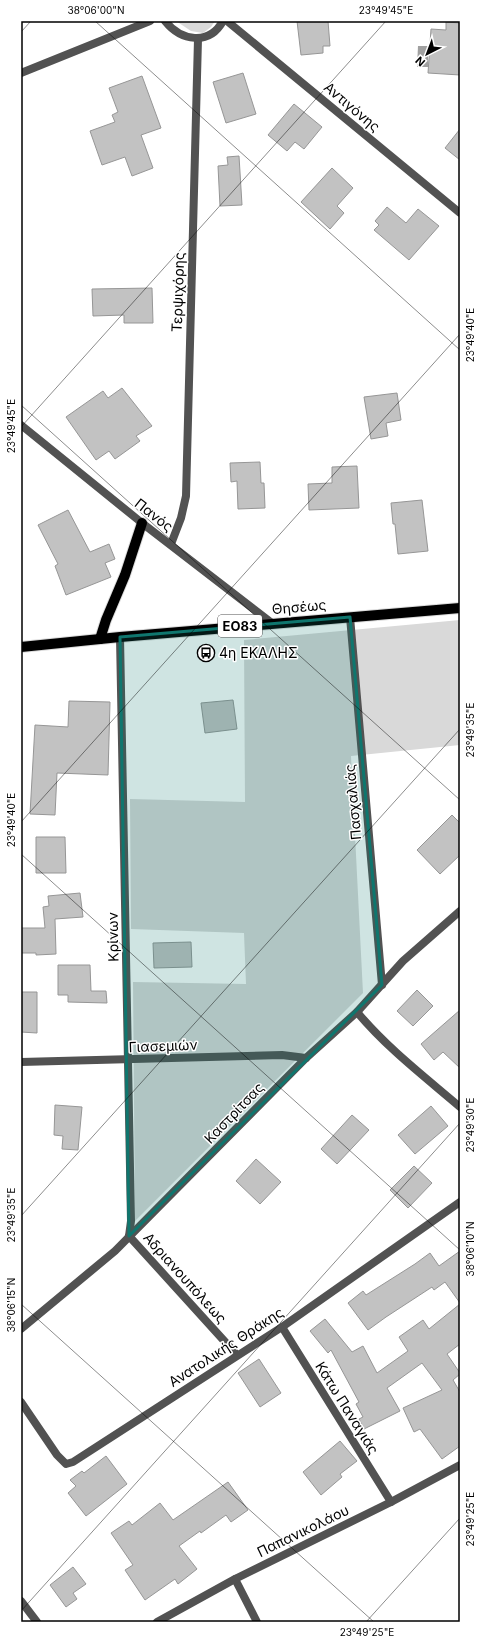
<svg xmlns="http://www.w3.org/2000/svg" width="481" height="1643" viewBox="0 0 481 1643" font-family="Inter,sans-serif">
  <rect width="100%" height="100%" fill="#fff"/>
  <g fill="#d9d9d9">
    <path d="M 176,21 L 215,21 L 211,27 L 203,33 L 191,31 Z"/>
    <path d="M 460,620 L 460,745 L 351,756 L 363,993 L 135,1221 L 133,982 L 246,984 L 244,933 L 131,929 L 130,799 L 245,802 L 244,640 Z"/>
  </g>
  <path fill="#a0a0a0" d="M 418,46 L 428,46 L 428,67 L 417,67 Z"/>
  <g fill="#c2c2c2" stroke="#969696">
    <path d="M 297,21 L 328,21 L 330,46 L 323,46 L 323,53 L 301,55 Z"/>
    <path d="M 446,22 L 460,23 L 460,75 L 428,73 L 431,29 L 446,30 Z"/>
    <path d="M 243,73 L 256,114 L 226,123 L 213,82 Z"/>
    <path d="M 142,76 L 161,128 L 141,135 L 153,168 L 132,176 L 125,157 L 102,165 L 90,131 L 115,122 L 112,115 L 118,112 L 109,88 Z"/>
    <path d="M 294,104 L 322,127 L 304,149 L 295,142 L 287,151 L 268,135 Z"/>
    <path d="M 460,129 L 460,160 L 445,148 Z"/>
    <path d="M 239,156 L 242,205 L 220,206 L 218,166 L 228,165 L 227,157 Z"/>
    <path d="M 332,168 L 353,188 L 337,206 L 344,213 L 330,229 L 301,202 Z"/>
    <path d="M 387,207 L 406,223 L 418,209 L 439,226 L 409,260 L 374,230 L 379,225 L 375,221 Z"/>
    <path d="M 152,288 L 153,323 L 124,323 L 124,315 L 93,316 L 92,289 Z"/>
    <path d="M 122,388 L 152,426 L 136,436 L 140,441 L 115,459 L 109,451 L 96,460 L 66,417 L 103,391 L 108,398 Z"/>
    <path d="M 397,393 L 401,420 L 386,423 L 388,436 L 371,439 L 364,397 Z"/>
    <path d="M 260,462 L 261,483 L 264,483 L 265,508 L 238,509 L 237,481 L 231,482 L 230,463 Z"/>
    <path d="M 357,466 L 359,508 L 309,510 L 308,484 L 332,483 L 332,467 Z"/>
    <path d="M 422,500 L 428,551 L 398,554 L 395,524 L 393,524 L 391,503 Z"/>
    <path d="M 68,510 L 90,552 L 109,544 L 115,559 L 105,563 L 111,577 L 66,595 L 55,566 L 58,564 L 38,525 Z"/>
    <path d="M 233,700 L 237,729 L 205,733 L 201,703 Z"/>
    <path d="M 69,701 L 110,702 L 108,775 L 57,773 L 55,815 L 30,814 L 35,725 L 68,727 Z"/>
    <path d="M 452,815 L 460,823 L 460,855 L 440,874 L 417,850 Z"/>
    <path d="M 36,837 L 65,837 L 66,873 L 36,873 Z"/>
    <path d="M 80,893 L 83,917 L 55,919 L 56,954 L 36,955 L 36,953 L 21,953 L 21,928 L 45,928 L 43,907 L 49,906 L 48,896 Z"/>
    <path d="M 191,942 L 192,967 L 154,968 L 153,943 Z"/>
    <path d="M 58,965 L 90,965 L 91,991 L 106,991 L 107,1003 L 68,1002 L 68,995 L 58,995 Z"/>
    <path d="M 417,990 L 433,1006 L 413,1026 L 397,1011 Z"/>
    <path d="M 21,992 L 37,992 L 37,1033 L 21,1032 Z"/>
    <path d="M 460,1010 L 460,1068 L 443,1052 L 434,1060 L 421,1044 Z"/>
    <path d="M 55,1105 L 82,1107 L 78,1150 L 62,1149 L 63,1136 L 54,1135 Z"/>
    <path d="M 431,1106 L 448,1126 L 415,1154 L 398,1135 Z"/>
    <path d="M 352,1115 L 369,1130 L 337,1164 L 321,1149 Z"/>
    <path d="M 256,1159 L 281,1182 L 260,1204 L 236,1181 Z"/>
    <path d="M 414,1166 L 432,1183 L 408,1208 L 390,1190 Z"/>
    <path d="M 460,1251 L 460,1303 L 445,1282 L 434,1290 L 432,1287 L 386,1317 L 368,1330 L 348,1303 L 363,1291 L 366,1295 L 415,1264 L 430,1253 L 439,1266 Z"/>
    <path d="M 460,1304 L 460,1344 L 447,1354 L 460,1373 L 460,1374 L 453,1380 L 460,1392 L 460,1446 L 442,1459 L 420,1429 L 414,1432 L 403,1408 L 442,1390 L 422,1363 L 387,1388 L 400,1411 L 364,1429 L 359,1419 L 363,1417 L 356,1404 L 359,1402 L 331,1350 L 328,1353 L 310,1331 L 325,1319 L 352,1352 L 363,1346 L 377,1373 L 408,1351 L 399,1337 L 423,1320 L 429,1329 Z"/>
    <path d="M 259,1359 L 281,1393 L 260,1407 L 238,1373 Z"/>
    <path d="M 340,1441 L 357,1461 L 340,1474 L 342,1477 L 321,1495 L 303,1472 Z"/>
    <path d="M 106,1456 L 127,1484 L 86,1516 L 68,1493 L 76,1486 L 70,1480 L 82,1471 L 84,1473 Z"/>
    <path d="M 228,1482 L 248,1510 L 231,1522 L 226,1515 L 201,1533 L 200,1531 L 179,1546 L 197,1569 L 178,1584 L 175,1579 L 145,1600 L 125,1570 L 133,1565 L 111,1533 L 129,1521 L 132,1525 L 160,1503 L 173,1520 Z"/>
    <path d="M 73,1567 L 86,1584 L 73,1593 L 77,1599 L 66,1607 L 50,1585 Z"/>
  </g>
  <g fill="none" stroke-linecap="round" stroke-linejoin="round">
    <defs>
      <g id="primary">
        <path d="M 100,639 L 106,620 L 125,575 L 142,523"/>
        <path d="M 21,647 L 120,637 L 460,608"/>
      </g>
    </defs>
    <use href="#primary" stroke="#dbdbdb" stroke-width="12"/>
    <g stroke="#525252" stroke-width="8">
      <path d="M 165,21 C 181,41 209,46 223,21"/>
      <path d="M 227,21 L 460,213"/>
      <path d="M 21,73 L 150,21"/>
      <path d="M 21,425 L 142,523 L 273,624"/>
      <path d="M 171,544 L 181,518 L 186,496 L 198,39"/>
      <path d="M 350,617 L 382,985"/>
      <path d="M 120,637 L 131,1221 L 129,1236"/>
      <path d="M 357,1012 C 387,1048 425,1077 460,1107"/>
      <path d="M 21,1062 L 282,1055 L 306,1058"/>
      <path d="M 129,1236 L 237,1355"/>
      <path d="M 282,1327 L 391,1502"/>
      <path d="M 21,1329 L 115,1251 L 306,1058 L 357,1012 L 403,961 L 460,911"/>
      <path d="M 21,1402 L 57,1455 L 66,1464 L 73,1462 L 282,1327 L 460,1202"/>
      <path d="M 235,1579 L 257,1622"/>
      <path d="M 21,1601 L 37,1622"/>
      <path d="M 157,1622 L 235,1579 L 391,1502 L 460,1465"/>
    </g>
    <use href="#primary" stroke="#000" stroke-width="10"/>
  </g>
  <path fill="#0f766e" fill-opacity="0.2" stroke="#0f766e" stroke-width="3" stroke-linejoin="round" d="M 350,617 L 382,985 L 129,1236 L 120,637 Z"/>
  <path fill="none" stroke="#000" stroke-width="1" stroke-opacity="0.45" d="M 95,21 L 460,350M 21,32 L 31,21M 21,405 L 460,800M 21,427 L 386,21M 21,822 L 460,334M 21,854 L 460,1250M 21,1216 L 460,729M 21,1304 L 374,1622M 21,1611 L 460,1123M 366,1622 L 460,1518"/>
  <defs>
    <symbol id="bus-ring" viewBox="-11 -11 22 22"><circle r="9.5" fill="#fff" stroke="#000" stroke-width="1.5"/><path d="M-5-6H5V4H4V6H2V4H-2V6H-4V4H-5ZM-3.5-4V0h7V-4ZM-3.5 1.2v1.5H-2V1.2ZM2 1.2v1.5H3.5V1.2Z" fill="#000"/></symbol>
  </defs>
  <g fill-rule="evenodd">
    <use href="#bus-ring" x="196" y="643" width="20" height="20"/>
  </g>
  <g text-anchor="middle" stroke-width="3" stroke-linejoin="round" paint-order="stroke">
    <rect fill="#fff" stroke="#4c4c4c" stroke-width="1" x="218" y="615" width="44" height="22" rx="3"/>
    <g font-size="13" font-weight="bold" fill="#000">
      <text x="240" y="631">ΕΟ83</text>
    </g>
    <g font-size="14" fill="#000" stroke="#fff">
      <text transform="translate(352 107) rotate(40)" y="5">Αντιγόνης</text>
      <text transform="translate(178 292) rotate(-88)" y="5">Τερψιχόρης</text>
      <text transform="translate(154 515) rotate(38)" y="5">Πανός</text>
      <text transform="translate(299 607) rotate(-5)" y="5">Θησέως</text>
      <text transform="translate(353 802) rotate(-95)" y="5">Πασχαλιάς</text>
      <text transform="translate(113 937) rotate(-91)" y="5">Κρίνων</text>
      <text transform="translate(163 1046) rotate(-2)" y="5">Γιασεμιών</text>
      <text transform="translate(234 1113) rotate(-46)" y="5">Καστρίτσας</text>
      <text transform="translate(185 1278) rotate(48)" y="5">Αδριανουπόλεως</text>
      <text transform="translate(226 1347) rotate(-33)" y="5">Ανατολικής Θράκης</text>
      <text transform="translate(347 1408) rotate(58)" y="5">Κάτω Παναγιάς</text>
      <text transform="translate(303 1531) rotate(-26)" y="5">Παπανικολάου</text>
    </g>
    <g font-size="14" fill="#000" stroke="#fff" text-anchor="start">
      <text x="219" y="658">4η ΕΚΑΛΗΣ</text>
    </g>
  </g>
  <rect width="481" height="1643" fill="none" stroke="#ffffff" stroke-width="44"/>
  <g transform="translate(427 54) rotate(222)" stroke="#ffffff" stroke-width="3" paint-order="stroke">
  <path d="M0-3L7 15L0 10L-7 15Z" fill="#000000"/>
  <text y="-6" font-size="11" font-weight="bold" text-anchor="middle" fill="#000000">N</text>
  </g>
  <rect x="22" y="22" width="437" height="1599" fill="none" stroke="#000" stroke-width="1.5"/>
  <g font-size="10" text-anchor="middle" fill="#000">
    <text x="96" y="14">38°06'00"N</text>
    <text x="386" y="14">23°49'45"E</text>
    <text transform="translate(470 335) rotate(-90)" y="4">23°49'40"E</text>
    <text transform="translate(11 426) rotate(-90)" y="4">23°49'45"E</text>
    <text transform="translate(470 730) rotate(-90)" y="4">23°49'35"E</text>
    <text transform="translate(11 820) rotate(-90)" y="4">23°49'40"E</text>
    <text transform="translate(470 1125) rotate(-90)" y="4">23°49'30"E</text>
    <text transform="translate(11 1215) rotate(-90)" y="4">23°49'35"E</text>
    <text transform="translate(470 1249) rotate(-90)" y="4">38°06'10"N</text>
    <text transform="translate(11 1305) rotate(-90)" y="4">38°06'15"N</text>
    <text transform="translate(470 1519) rotate(-90)" y="4">23°49'25"E</text>
    <text x="367" y="1636">23°49'25"E</text>
  </g>
</svg>
